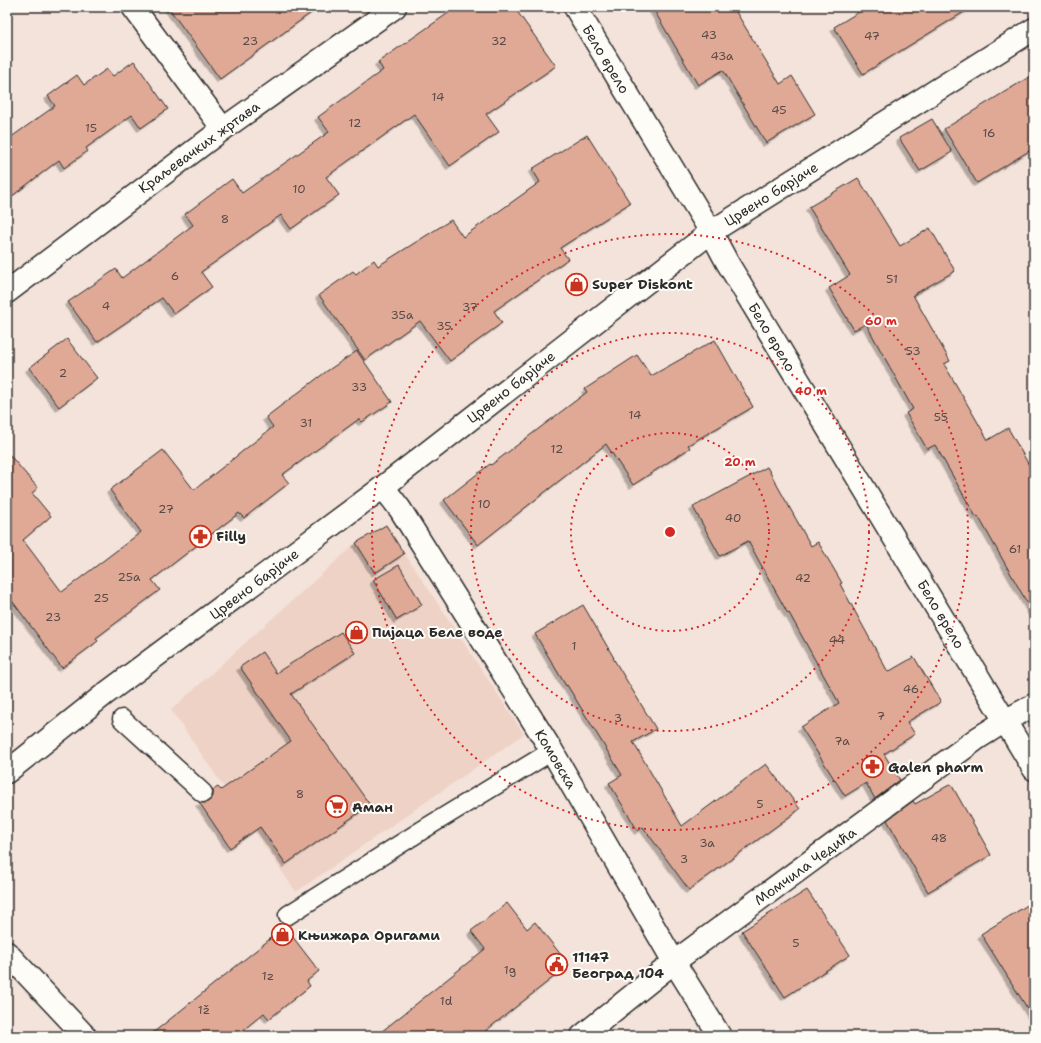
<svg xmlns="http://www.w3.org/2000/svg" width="1041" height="1043" viewBox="0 0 1041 1043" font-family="'Shantell Sans',sans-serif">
  <defs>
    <filter id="shadow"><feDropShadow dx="-3.5" dy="3.5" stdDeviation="0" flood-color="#0004"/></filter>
  </defs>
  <rect width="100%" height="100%" fill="#f4e3da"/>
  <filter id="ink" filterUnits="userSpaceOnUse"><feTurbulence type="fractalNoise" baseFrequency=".025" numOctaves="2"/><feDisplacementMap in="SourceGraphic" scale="8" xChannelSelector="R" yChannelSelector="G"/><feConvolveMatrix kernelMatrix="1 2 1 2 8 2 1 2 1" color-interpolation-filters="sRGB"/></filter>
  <g filter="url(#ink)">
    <path fill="#eed2c6" d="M 386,525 L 524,734 L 296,892 L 171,710 L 356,543 Z"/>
    <g fill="#e0a996" stroke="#2b2b2b" filter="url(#shadow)">
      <path d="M 168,7 L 319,7 L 220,79 Z"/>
      <path d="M 457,7 L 514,7 L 556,66 L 486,114 L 499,132 L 450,166 L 414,114 L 326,177 L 339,195 L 291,229 L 281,215 L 201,272 L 212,287 L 174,314 L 162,298 L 97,342 L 68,302 L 116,269 L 122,278 L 193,225 L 185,214 L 232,179 L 242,193 L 329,132 L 318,117 L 383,70 L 378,62 Z"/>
      <path d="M 652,7 L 733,7 L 780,84 L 792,76 L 815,114 L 766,143 L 723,70 L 698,85 Z"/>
      <path d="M 867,7 L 972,7 L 863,74 L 834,27 Z"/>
      <path d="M 134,61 L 168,109 L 141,128 L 132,115 L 86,148 L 88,151 L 64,168 L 59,160 L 7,200 L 7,140 L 55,106 L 48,96 L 77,75 L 84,85 L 107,69 L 113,76 Z"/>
      <path d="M 1034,74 L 1034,148 L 977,183 L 944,129 Z"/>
      <path d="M 932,119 L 952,152 L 920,171 L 899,138 Z"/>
      <path d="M 587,135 L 630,203 L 560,248 L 568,259 L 494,311 L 502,323 L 450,361 L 420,321 L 365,360 L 319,295 L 353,271 L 356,274 L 374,260 L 378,266 L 451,220 L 463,237 L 540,182 L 532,169 Z"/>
      <path d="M 858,178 L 900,246 L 930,228 L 955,271 L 913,295 L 950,361 L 944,364 L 988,440 L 1008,428 L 1034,474 L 1034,615 L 978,516 L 976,517 L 935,445 L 927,449 L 906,413 L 913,409 L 866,324 L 854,330 L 829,288 L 850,275 L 809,207 Z"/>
      <path d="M 67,339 L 97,378 L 59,407 L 29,368 Z"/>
      <path d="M 715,340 L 753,407 L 688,445 L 690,448 L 633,485 L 606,444 L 478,545 L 444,500 L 490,464 L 491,465 L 587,392 L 585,389 L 637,355 L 651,376 Z"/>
      <path d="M 357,351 L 392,402 L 362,422 L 359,419 L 282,475 L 289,483 L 244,518 L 239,513 L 152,580 L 160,590 L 96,638 L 98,641 L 62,668 L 7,594 L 7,452 L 38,488 L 32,493 L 51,516 L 23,540 L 62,592 L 141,532 L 110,490 L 163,450 L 194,490 L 273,427 L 266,417 L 327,371 Z"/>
      <path d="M 767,467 L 811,546 L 818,542 L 842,583 L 840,584 L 888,672 L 914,657 L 941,702 L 907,722 L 915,734 L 884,754 L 900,780 L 875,799 L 866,783 L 845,796 L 801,727 L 839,703 L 789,613 L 788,614 L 748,541 L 720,556 L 693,507 Z"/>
      <path d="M 386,525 L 404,554 L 375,573 L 356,543 Z"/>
      <path d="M 399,565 L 422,605 L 397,620 L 373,580 Z"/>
      <path d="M 583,605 L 614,658 L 613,658 L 656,729 L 633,742 L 682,826 L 766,764 L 800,809 L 689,890 L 643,827 L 638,831 L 609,783 L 622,775 L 567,685 L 566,686 L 535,634 Z"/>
      <path d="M 341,632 L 355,653 L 291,694 L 370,805 L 286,864 L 260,827 L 230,848 L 199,802 L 206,803 L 210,800 L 213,796 L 213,790 L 218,787 L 221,790 L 291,741 L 240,667 L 262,652 L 276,673 Z"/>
      <path d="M 951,784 L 991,855 L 928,892 L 887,820 L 913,801 L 915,804 Z"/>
      <path d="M 807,890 L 850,955 L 785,997 L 742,931 Z"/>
      <path d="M 1034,901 L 1034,1019 L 981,934 Z"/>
      <path d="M 507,903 L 527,929 L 535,922 L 569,965 L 479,1036 L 376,1036 L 485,949 L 471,931 Z"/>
      <path d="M 285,927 L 319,971 L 307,981 L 310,986 L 269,1019 L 264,1013 L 236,1036 L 149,1036 Z"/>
    </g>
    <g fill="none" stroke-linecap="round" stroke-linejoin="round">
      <defs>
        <g id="service">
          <path d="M 122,719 L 203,793"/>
          <path d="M 288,915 L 424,829 L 552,751"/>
        </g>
        <g id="minor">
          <path d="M 133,7 L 223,129"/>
          <path d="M 711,232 L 1034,29"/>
          <path d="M 7,292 L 223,129 L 395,7"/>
          <path d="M 383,487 L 400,509 L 552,751 L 674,962 L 720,1036"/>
          <path d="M 7,953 L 85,1036"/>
          <path d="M 582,1036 L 674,962 L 978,738 L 1005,721 L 1034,769"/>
        </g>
        <g id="tertiary">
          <path d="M 575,7 L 711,232 L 727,262 L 1005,721 L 1034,705"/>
          <path d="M 7,772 L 105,694 L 383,487 L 711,232"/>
        </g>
      </defs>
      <use href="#service" stroke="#2b2b2b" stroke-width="21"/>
      <use href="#minor" stroke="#2b2b2b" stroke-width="25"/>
      <use href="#tertiary" stroke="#2b2b2b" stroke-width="25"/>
      <use href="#service" stroke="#fdfcf7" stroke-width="18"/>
      <use href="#minor" stroke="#fdfcf7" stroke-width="22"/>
      <use href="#tertiary" stroke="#fdfcf7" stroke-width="22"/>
    </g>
  </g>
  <g fill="none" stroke="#d62828" stroke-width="2" stroke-dasharray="2 4">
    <circle cx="670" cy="532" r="99"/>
    <circle cx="670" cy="532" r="199"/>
    <circle cx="670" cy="532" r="298"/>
  </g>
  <defs>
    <symbol id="shop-ring" viewBox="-11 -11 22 22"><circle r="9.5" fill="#fdfcf7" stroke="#c8321e" stroke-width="1.5"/><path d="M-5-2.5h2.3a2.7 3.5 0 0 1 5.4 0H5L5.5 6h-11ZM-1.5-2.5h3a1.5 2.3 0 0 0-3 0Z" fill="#c8321e"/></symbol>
    <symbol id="pharmacy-ring" viewBox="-11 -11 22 22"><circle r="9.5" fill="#fdfcf7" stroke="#c8321e" stroke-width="1.5"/><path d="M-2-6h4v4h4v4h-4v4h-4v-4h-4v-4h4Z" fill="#c8321e"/></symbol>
    <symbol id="supermarket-ring" viewBox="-11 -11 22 22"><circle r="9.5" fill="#fdfcf7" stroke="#c8321e" stroke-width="1.5"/><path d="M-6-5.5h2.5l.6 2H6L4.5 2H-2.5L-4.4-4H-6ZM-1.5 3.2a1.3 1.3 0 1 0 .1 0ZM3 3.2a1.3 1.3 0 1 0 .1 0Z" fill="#c8321e"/></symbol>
    <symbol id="civic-ring" viewBox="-11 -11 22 22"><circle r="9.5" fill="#fdfcf7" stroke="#c8321e" stroke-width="1.5"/><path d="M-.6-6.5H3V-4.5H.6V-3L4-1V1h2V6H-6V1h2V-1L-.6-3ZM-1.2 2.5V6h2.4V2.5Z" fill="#c8321e"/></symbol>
  </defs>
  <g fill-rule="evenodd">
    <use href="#shop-ring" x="564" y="272" width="25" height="25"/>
    <use href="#pharmacy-ring" x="188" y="524" width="25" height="25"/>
    <use href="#shop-ring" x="344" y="620" width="25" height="25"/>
    <use href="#pharmacy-ring" x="860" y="754" width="25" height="25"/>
    <use href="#supermarket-ring" x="324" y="794" width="25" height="25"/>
    <use href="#shop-ring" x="270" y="922" width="25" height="25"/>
    <use href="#civic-ring" x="544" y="952" width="25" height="25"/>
  </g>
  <g text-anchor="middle" stroke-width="4" stroke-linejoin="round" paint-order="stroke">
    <g font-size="12" fill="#584a46">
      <text x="709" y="39">43</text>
      <text x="872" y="40">47</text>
      <text x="250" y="45">23</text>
      <text x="499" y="45">32</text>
      <text x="722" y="60">43a</text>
      <text x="438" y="101">14</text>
      <text x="779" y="114">45</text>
      <text x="355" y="127">12</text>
      <text x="91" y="132">15</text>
      <text x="989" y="137">16</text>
      <text x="299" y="193">10</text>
      <text x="225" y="223">8</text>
      <text x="175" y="280">6</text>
      <text x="892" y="283">51</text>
      <text x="106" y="310">4</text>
      <text x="470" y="311">37</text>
      <text x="402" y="319">35a</text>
      <text x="444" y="330">35</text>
      <text x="913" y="355">53</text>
      <text x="63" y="377">2</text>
      <text x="359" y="391">33</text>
      <text x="635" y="419">14</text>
      <text x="941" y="421">55</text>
      <text x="306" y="427">31</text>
      <text x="557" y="453">12</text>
      <text x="484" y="508">10</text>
      <text x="166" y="513">27</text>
      <text x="733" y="522">40</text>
      <text x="1015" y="553">61</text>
      <text x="129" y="581">25a</text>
      <text x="803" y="582">42</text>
      <text x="101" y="602">25</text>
      <text x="53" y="621">23</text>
      <text x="837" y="644">44</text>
      <text x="574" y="650">1</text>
      <text x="911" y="693">46</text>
      <text x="881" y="720">7</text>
      <text x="618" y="722">3</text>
      <text x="842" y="745">7a</text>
      <text x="300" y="798">8</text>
      <text x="760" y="808">5</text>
      <text x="939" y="842">48</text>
      <text x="707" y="847">3a</text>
      <text x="684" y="863">3</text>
      <text x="796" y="947">5</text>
      <text x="510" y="974">1g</text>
      <text x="268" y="980">1z</text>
      <text x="446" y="1005">1d</text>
      <text x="204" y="1014">1ž</text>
    </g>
    <g font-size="14" fill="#2b2b2b" stroke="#fdfcf7">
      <text transform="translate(606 59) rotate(59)" y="5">Бело врело</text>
      <text transform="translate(199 147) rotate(-36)" y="5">Краљевачких жртава</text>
      <text transform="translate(771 194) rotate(-32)" y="5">Црвено барјаче</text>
      <text transform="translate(772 337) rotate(59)" y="5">Бело врело</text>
      <text transform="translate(511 387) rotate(-38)" y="5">Црвено барјаче</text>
      <text transform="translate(254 584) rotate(-37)" y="5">Црвено барјаче</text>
      <text transform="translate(941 614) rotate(59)" y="5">Бело врело</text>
      <text transform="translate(556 759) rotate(59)" y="5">Комовска</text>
      <text transform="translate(805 866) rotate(-36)" y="5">Момчила Чедића</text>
    </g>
    <g font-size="14" font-weight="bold" fill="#2b2b2b" stroke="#fdfcf7" text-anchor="start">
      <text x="592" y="289">Super Diskont</text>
      <text x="216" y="541">Filly</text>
      <text x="372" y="637">Пијаца Беле воде</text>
      <text x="888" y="772">Galen pharm</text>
      <text x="352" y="812">Аман</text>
      <text x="298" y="940">Књижара Оригами</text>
      <text x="572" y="962">11147<tspan x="572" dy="16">Београд 104</tspan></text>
    </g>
  </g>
  <circle cx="670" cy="532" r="6" fill="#d62828" stroke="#fdfcf7" stroke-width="2"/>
  <g font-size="12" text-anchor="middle" font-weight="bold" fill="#d62828" stroke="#fdfcf7" stroke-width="4" stroke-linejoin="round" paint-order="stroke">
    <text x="881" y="325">60 m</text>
    <text x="811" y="395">40 m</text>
    <text x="740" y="466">20 m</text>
  </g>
  <rect width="1041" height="1043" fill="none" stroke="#fdfcf7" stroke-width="24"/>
  <rect x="12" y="12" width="1017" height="1019" fill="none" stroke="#2b2b2b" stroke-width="1.5" filter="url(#ink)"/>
</svg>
